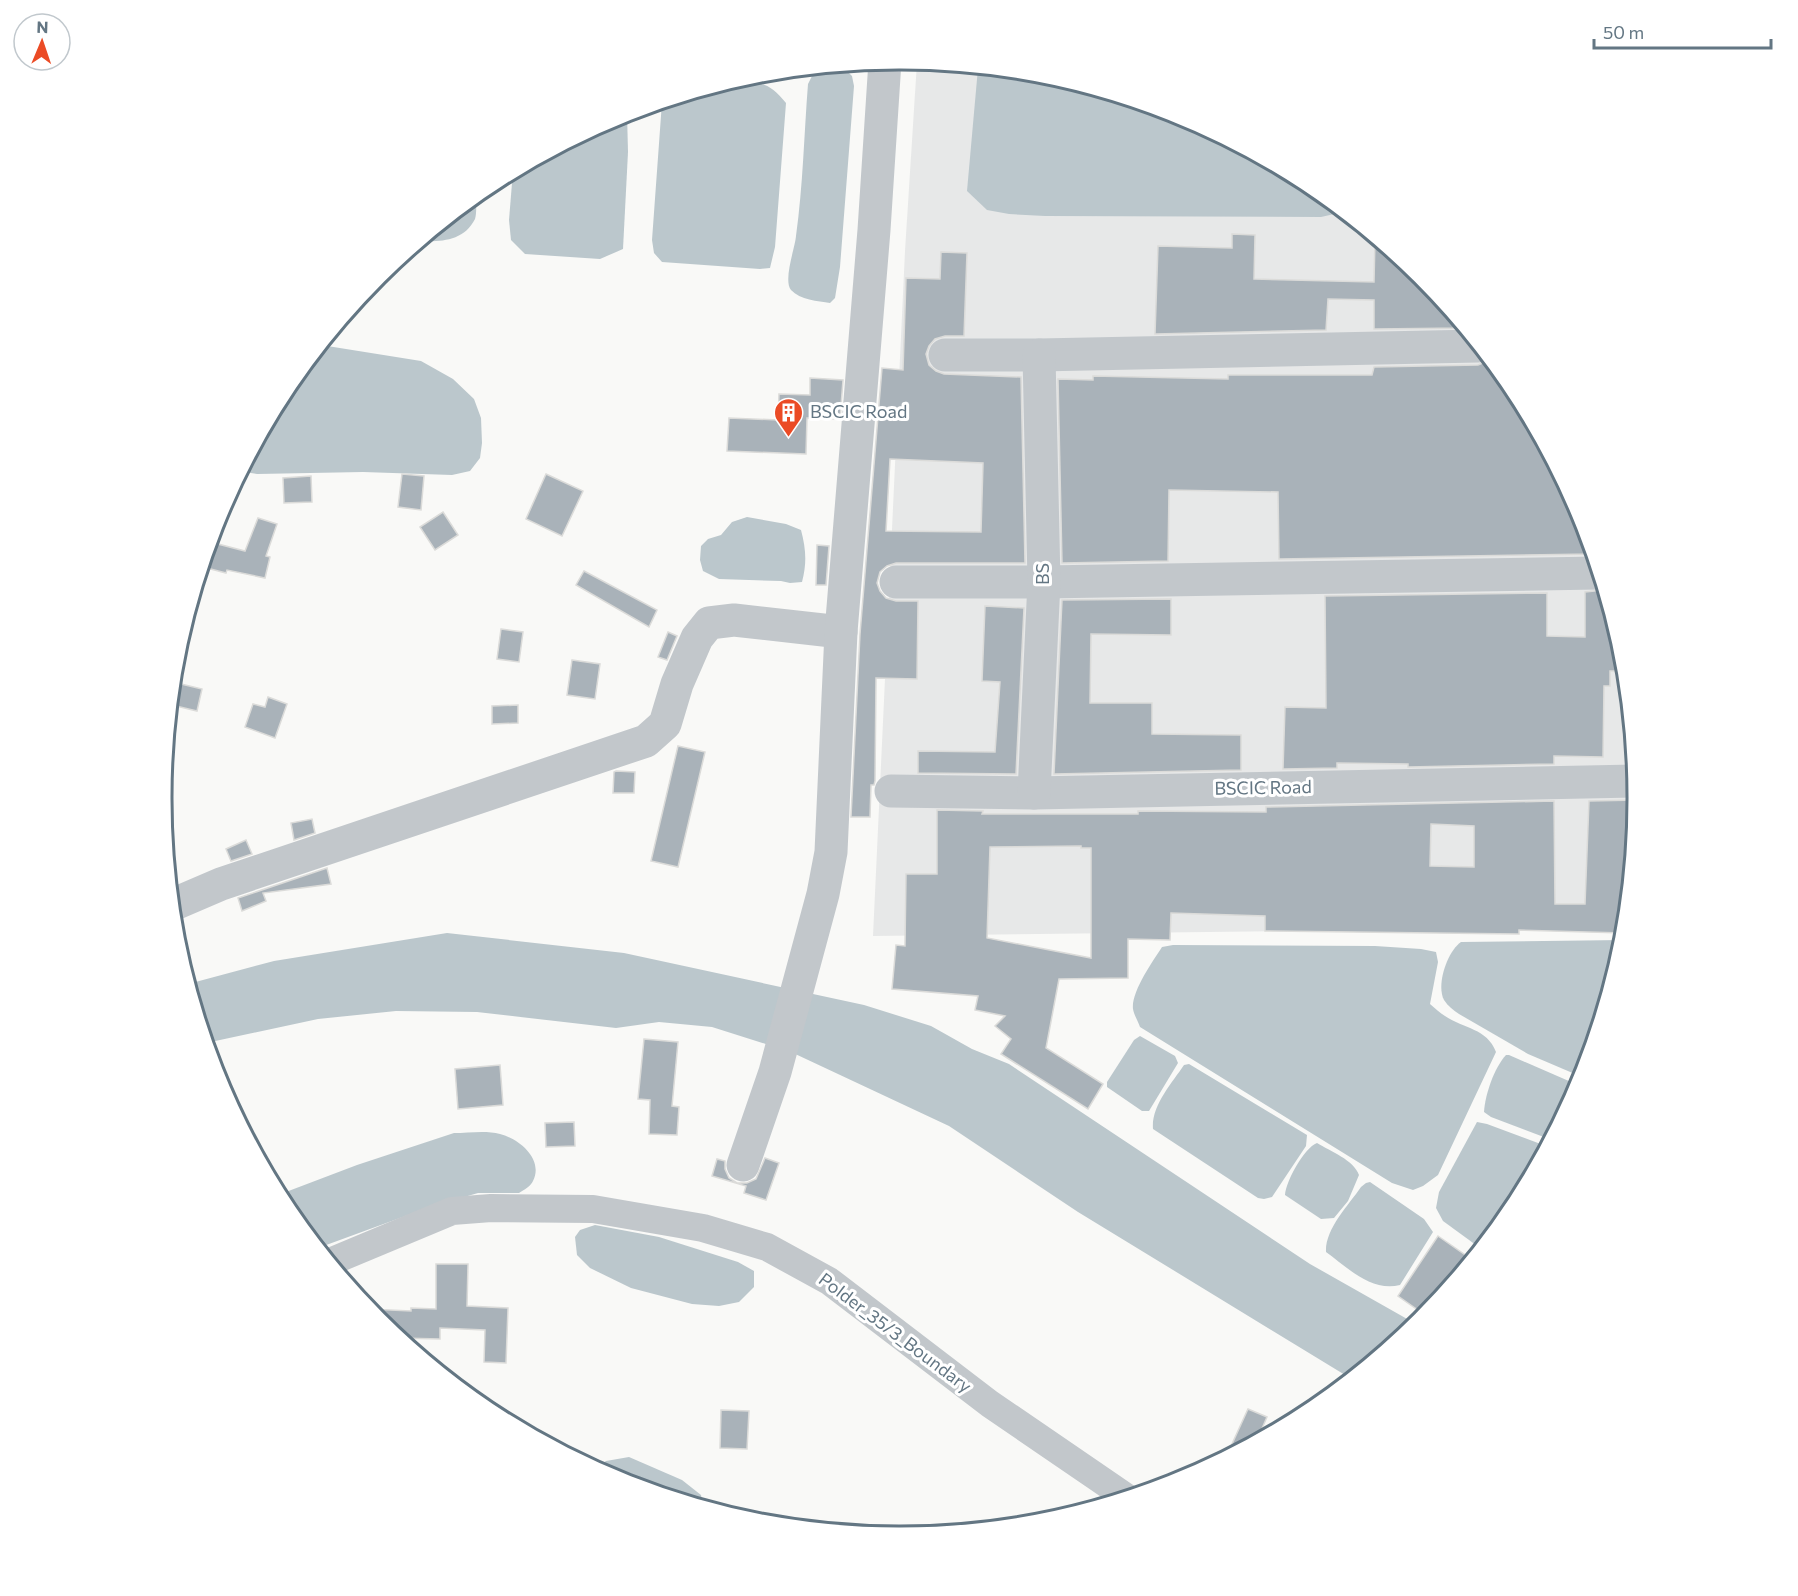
<svg xmlns="http://www.w3.org/2000/svg" width="1798" height="1596" viewBox="0 0 1798 1596" font-family="Commissioner,sans-serif">
  <rect width="100%" height="100%" fill="#f9f9f7"/>
  <path fill="#e7e8e8" d="M 917,62 L 1043,74 L 1182,116 L 1309,185 L 1421,276 L 1513,388 L 1581,516 L 1623,654 L 1637,798 L 1624,927 L 873,936 L 905,251 Z"/>
  <g fill="#bbc7cc">
    <path d="M 978,68 L 1043,74 L 1182,116 L 1309,185 L 1343,212 L 1321,217 L 1045,216 L 1009,214 L 987,210 L 967,191 Z"/>
    <path d="M 820,69 L 847,71 L 852,76 L 854,86 L 840,267 L 835,298 L 830,303 C 818,301 800,300 791,290 C 783,280 795,248 796,236 C 803,186 804,135 808,84 L 814,72 Z"/>
    <path d="M 727,83 C 757,83 766,78 786,103 L 775,247 L 770,268 L 760,269 L 662,262 L 654,253 L 652,240 L 662,102 Z"/>
    <path d="M 627,113 L 628,152 L 623,249 L 600,259 L 525,254 L 511,240 L 509,220 L 513,171 L 617,116 Z"/>
    <path d="M 476,195 C 476,202 477,213 475,219 C 464,241 441,242 420,241 Z"/>
    <path d="M 321,345 L 421,361 L 453,379 L 474,399 L 481,418 L 482,443 L 480,458 L 470,471 L 452,475 L 363,472 L 257,474 L 244,472 L 242,469 L 286,388 Z"/>
    <path d="M 747,517 L 786,524 L 801,530 C 806,549 807,563 802,582 L 790,583 L 781,581 L 719,579 L 703,571 L 700,560 L 701,546 L 708,539 L 721,535 L 732,522 Z"/>
    <path d="M 447,933 L 624,953 L 864,1005 L 931,1026 L 972,1049 L 1009,1064 L 1310,1264 L 1416,1324 L 1350,1378 L 1078,1212 L 949,1126 L 791,1052 L 712,1027 L 659,1022 L 616,1028 L 477,1012 L 396,1011 L 318,1019 L 206,1043 L 188,984 L 274,961 Z"/>
    <path d="M 1623,940 L 1582,1077 L 1528,1054 L 1459,1014 C 1453,1010 1448,1006 1444,1000 C 1436,985 1447,952 1461,942 Z"/>
    <path d="M 1173,945 L 1375,946 L 1421,949 L 1436,952 L 1438,962 L 1430,1004 C 1435,1008 1440,1013 1445,1016 C 1464,1029 1487,1028 1496,1052 L 1438,1175 L 1423,1186 L 1413,1190 L 1392,1183 L 1140,1027 C 1138,1021 1134,1015 1133,1009 C 1131,992 1153,961 1162,947 Z"/>
    <path d="M 1140,1036 L 1175,1056 L 1178,1063 L 1149,1111 L 1142,1111 L 1107,1087 L 1107,1082 L 1134,1040 Z"/>
    <path d="M 1506,1055 L 1509,1055 L 1578,1085 L 1549,1139 L 1491,1117 L 1484,1112 C 1485,1095 1494,1068 1506,1055 Z"/>
    <path d="M 1189,1064 L 1307,1135 L 1306,1146 L 1272,1197 L 1264,1199 L 1258,1198 L 1153,1129 C 1151,1106 1172,1083 1184,1065 Z"/>
    <path d="M 1477,1122 L 1487,1124 L 1546,1146 L 1512,1208 L 1480,1248 L 1443,1221 L 1436,1208 L 1439,1192 Z"/>
    <path d="M 454,1133 C 468,1133 486,1130 500,1134 C 519,1139 544,1159 533,1181 C 531,1186 524,1190 519,1193 L 478,1193 L 430,1207 L 318,1248 L 285,1208 L 278,1195 L 357,1165 Z"/>
    <path d="M 1317,1143 C 1330,1151 1354,1160 1359,1175 L 1348,1201 L 1334,1218 L 1321,1219 L 1285,1195 C 1286,1181 1304,1148 1317,1143 Z"/>
    <path d="M 1370,1182 L 1424,1219 L 1433,1232 L 1400,1285 C 1371,1292 1348,1268 1326,1252 C 1325,1229 1348,1206 1361,1187 L 1366,1183 Z"/>
    <path d="M 595,1225 L 659,1237 L 738,1262 L 754,1271 L 754,1287 L 739,1302 L 719,1306 L 692,1304 L 631,1288 L 590,1268 L 577,1255 L 575,1237 L 580,1230 Z"/>
    <path d="M 629,1457 L 682,1480 L 701,1495 L 703,1506 L 616,1480 L 596,1469 L 606,1461 Z"/>
  </g>
  <g fill="#a9b2b9" stroke="#dbdbd9" stroke-width="1.5" fill-rule="evenodd">
    <path d="M 1232,234 L 1255,235 L 1254,279 L 1374,282 L 1375,238 L 1421,276 L 1463,328 L 1374,329 L 1374,300 L 1328,299 L 1326,330 L 1155,334 L 1158,246 L 1232,248 Z"/>
    <path d="M 941,252 L 967,253 L 964,336 L 945,336 L 935,339 L 929,346 L 926,354 L 929,365 L 936,371 L 944,374 L 1021,377 L 1025,563 L 896,563 L 887,566 L 880,572 L 877,583 L 880,591 L 886,598 L 896,601 L 918,601 L 917,679 L 876,678 L 875,781 L 874,785 L 871,785 L 870,817 L 851,817 L 860,634 L 882,368 L 903,370 L 906,278 L 940,279 ZM 890,459 L 983,463 L 981,532 L 886,531 Z"/>
    <path d="M 1490,360 L 1513,388 L 1581,516 L 1593,554 L 1279,559 L 1278,492 L 1169,490 L 1168,561 L 1062,563 L 1058,379 L 1093,380 L 1093,376 L 1228,379 L 1228,375 L 1372,375 L 1374,367 L 1478,365 Z"/>
    <path d="M 810,378 L 843,380 L 840,419 L 807,418 L 806,454 L 727,451 L 729,418 L 778,420 L 779,394 L 810,395 Z"/>
    <path d="M 402,474 L 424,476 L 421,510 L 398,507 Z"/>
    <path d="M 546,474 L 583,491 L 562,536 L 526,519 Z"/>
    <path d="M 311,476 L 312,502 L 284,503 L 283,478 Z"/>
    <path d="M 443,512 L 458,535 L 435,550 L 420,527 Z"/>
    <path d="M 258,518 L 277,524 L 266,556 L 270,557 L 265,578 L 227,570 L 226,573 L 203,567 L 210,542 L 245,551 Z"/>
    <path d="M 817,545 L 829,546 L 826,585 L 816,585 Z"/>
    <path d="M 584,571 L 657,610 L 649,627 L 576,585 Z"/>
    <path d="M 1604,590 L 1623,654 L 1624,671 L 1610,671 L 1610,686 L 1604,686 L 1603,757 L 1554,756 L 1554,764 L 1408,767 L 1408,764 L 1337,763 L 1337,768 L 1283,769 L 1285,707 L 1326,708 L 1325,596 L 1547,593 L 1547,636 L 1585,637 L 1585,592 Z"/>
    <path d="M 1171,599 L 1171,635 L 1091,634 L 1090,703 L 1152,703 L 1152,734 L 1241,735 L 1241,770 L 1054,774 L 1062,600 Z"/>
    <path d="M 985,606 L 1024,608 L 1016,774 L 918,773 L 918,751 L 995,752 L 1000,682 L 982,681 Z"/>
    <path d="M 501,629 L 523,632 L 519,662 L 497,659 Z"/>
    <path d="M 668,632 L 677,636 L 667,660 L 658,657 Z"/>
    <path d="M 572,660 L 600,664 L 595,699 L 567,695 Z"/>
    <path d="M 181,684 L 202,689 L 197,711 L 176,706 Z"/>
    <path d="M 268,697 L 287,704 L 275,738 L 245,727 L 253,704 L 265,707 Z"/>
    <path d="M 518,705 L 518,723 L 492,724 L 492,706 Z"/>
    <path d="M 678,746 L 705,752 L 678,867 L 651,861 Z"/>
    <path d="M 616,771 L 635,772 L 634,793 L 613,793 L 614,772 Z"/>
    <path d="M 1637,800 L 1624,933 L 1519,930 L 1519,934 L 1265,931 L 1265,916 L 1171,913 L 1170,940 L 1128,939 L 1128,978 L 1059,979 L 1046,1048 L 1103,1084 L 1088,1109 L 1001,1054 L 1011,1039 L 995,1026 L 1005,1016 L 975,1010 L 978,996 L 892,989 L 896,945 L 905,946 L 906,874 L 937,874 L 937,810 L 983,811 L 982,814 L 1138,814 L 1138,811 L 1266,812 L 1266,807 L 1554,801 L 1555,904 L 1585,904 L 1589,801 ZM 1431,824 L 1474,826 L 1474,867 L 1430,866 ZM 1081,846 L 1081,848 L 1091,848 L 1091,958 L 987,938 L 990,847 Z"/>
    <path d="M 312,819 L 315,833 L 294,840 L 291,823 Z"/>
    <path d="M 246,840 L 252,854 L 231,861 L 226,849 Z"/>
    <path d="M 327,868 L 331,884 L 263,893 L 266,901 L 242,911 L 238,898 Z"/>
    <path d="M 644,1039 L 678,1042 L 672,1106 L 679,1107 L 677,1135 L 649,1134 L 650,1100 L 638,1099 Z"/>
    <path d="M 500,1065 L 503,1105 L 458,1109 L 455,1069 Z"/>
    <path d="M 574,1122 L 575,1146 L 546,1147 L 545,1123 Z"/>
    <path d="M 765,1158 L 779,1163 L 766,1200 L 744,1193 L 746,1186 L 712,1176 L 717,1159 L 725,1161 L 725,1169 L 729,1178 L 737,1183 L 747,1183 L 756,1179 Z"/>
    <path d="M 1438,1236 L 1471,1259 L 1425,1315 L 1398,1296 Z"/>
    <path d="M 436,1264 L 468,1264 L 467,1306 L 508,1308 L 506,1363 L 484,1362 L 485,1330 L 440,1328 L 440,1339 L 400,1338 L 377,1320 L 369,1309 L 411,1311 L 411,1308 L 436,1309 Z"/>
    <path d="M 1248,1409 L 1267,1417 L 1257,1440 L 1227,1455 Z"/>
    <path d="M 721,1410 L 749,1411 L 747,1449 L 720,1448 Z"/>
  </g>
  <g fill="none" stroke-linecap="round" stroke-linejoin="round">
    <path stroke="#c2c7cb" stroke-width="28" d="M 330,1262 L 452,1211 L 491,1208 L 593,1209 L 703,1228 L 767,1247 L 829,1281 L 990,1404 L 1126,1497"/>
    <g stroke="#c2c7cb" stroke-width="33">
      <path d="M 945,355 L 1039,355 L 1478,346"/>
      <path d="M 896,582 L 1044,582 L 1598,573"/>
      <path d="M 891,791 L 1034,793 L 1635,781"/>
      <path d="M 1034,793 L 1044,582 L 1039,355"/>
      <path d="M 172,905 L 221,884 L 646,741 L 665,724 L 677,684 L 697,638 L 709,623 L 734,620 L 841,632"/>
      <path d="M 743,1165 L 775,1072 L 823,894 L 831,852 L 841,632 L 874,230 L 885,61"/>
    </g>
  </g>
  <defs>
    <symbol id="building-pin" viewBox="-11 -11 22 30"><path d="M0 17L-7.5 6A9.5 9.5 0 1 1 7.5 6Z" fill="#eb4b25" stroke="#fff"/><path d="M-4-6H4V6H1V3H-1V6H-4ZM-2.5-4.3h1.7v1.8h-1.7ZM.8-4.3h1.7v1.8H.8ZM-2.5-1h1.7V.8h-1.7ZM.8-1h1.7V.8H.8Z" fill="#fff"/></symbol>
  </defs>
  <g fill-rule="evenodd">
    <use href="#building-pin" x="772" y="396" width="33" height="45"/>
  </g>
  <g text-anchor="middle" stroke-width="6" stroke-linejoin="round" paint-order="stroke">
    <g font-size="18" fill="#637683" stroke="#fff" text-anchor="start">
      <text x="810" y="418">BSCIC Road</text>
    </g>
    <g font-size="18" fill="#637683" stroke="#fff">
      <text transform="translate(1043 574) rotate(-90)" y="6">BS</text>
      <text transform="translate(1263 788) rotate(-1)" y="6">BSCIC Road</text>
      <text transform="translate(895 1333) rotate(37)" y="6">Polder_35/3_Boundary</text>
    </g>
  </g>
  <path d="M0 0H1798V1596H0ZM899 70H900A727 727 0 0 1 1627 797V799A727 727 0 0 1 900 1526H899A727 727 0 0 1 172 799V797A727 727 0 0 1 899 70Z" fill="#fff" fill-rule="evenodd"/>
  <path fill="none" stroke="#637683" stroke-width="3" d="M899 70H900A727 727 0 0 1 1627 797V799A727 727 0 0 1 900 1526H899A727 727 0 0 1 172 799V797A727 727 0 0 1 899 70Z"/>
  <g transform="translate(42 42) rotate(2)"><circle r="28" fill="#ffffff" stroke="#c1c8cd" stroke-width="1.5"/>
  <path d="M0-4.5L10 22L0 15L-10 22Z" fill="#eb4b25"/>
  <text y="-9" font-size="16" font-weight="bold" text-anchor="middle" fill="#637683">N</text>
  </g>
  <path d="M1594 39v9h177v-9" fill="none" stroke="#637683" stroke-width="3"/>
  <text x="1603" y="39" font-size="18" fill="#637683" stroke="#ffffff" stroke-width="4.5" paint-order="stroke">50 m</text>
</svg>
